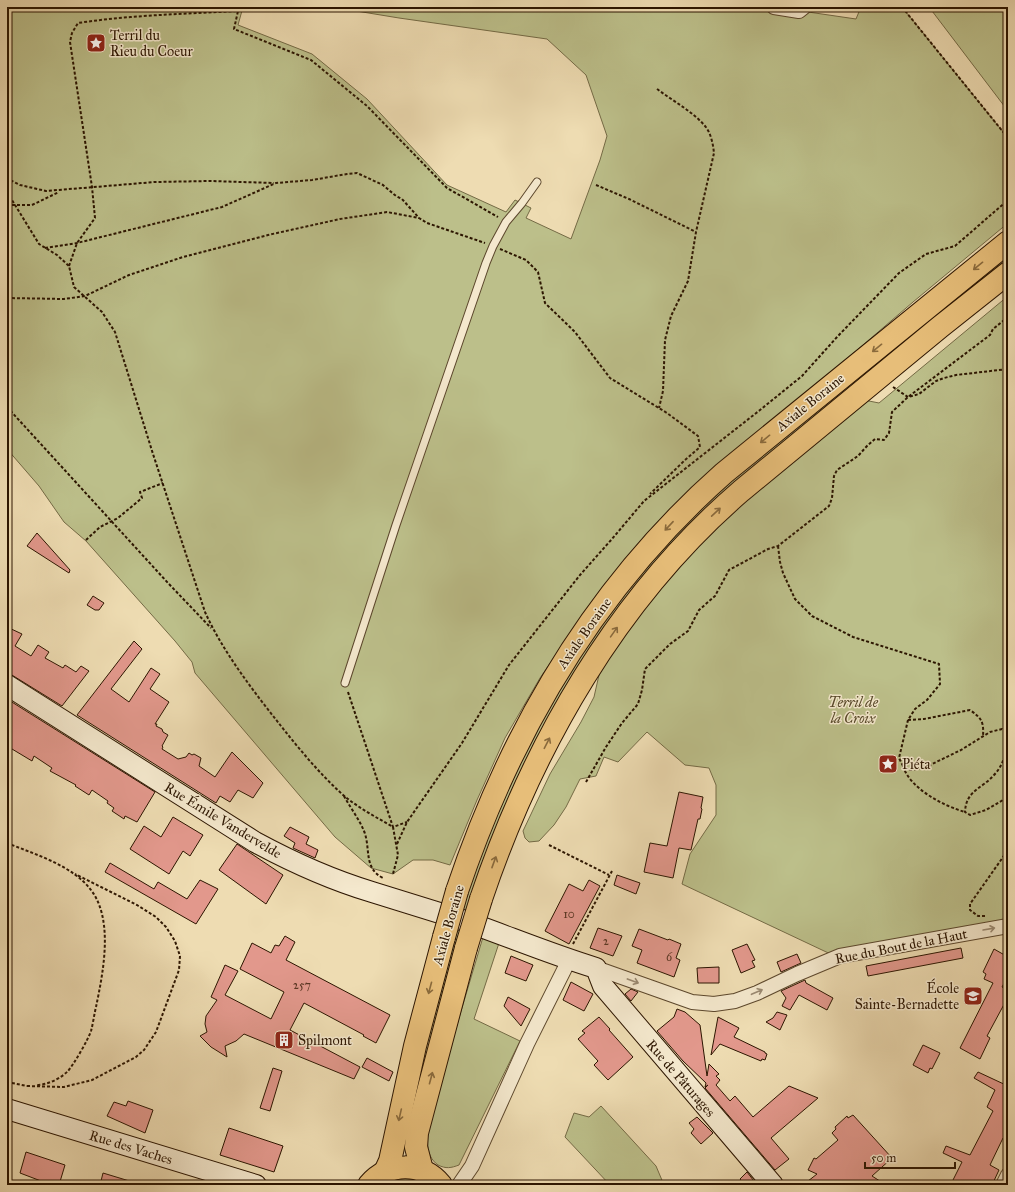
<svg xmlns="http://www.w3.org/2000/svg" width="1015" height="1192" viewBox="0 0 1015 1192" font-family="'IM FELL Great Primer',serif">
  <rect width="100%" height="100%" fill="#eedcb2"/>
  <filter id="stains"><feTurbulence type="fractalNoise" baseFrequency=".005" numOctaves="4"/><feColorMatrix values="0 0 0 0 .2 0 0 0 0 .09 0 0 0 0 .02 0 0 0 .5 -.17"/></filter>
  <radialGradient id="worn" r=".72"><stop offset=".6" stop-color="#630" stop-opacity="0"/><stop offset="1" stop-color="#630" stop-opacity=".3"/></radialGradient>
  <g fill="#bcbf8a" stroke="#746a45">
    <path d="M 7,7 L 243,7 L 238,25 L 312,54 L 367,99 L 447,185 L 506,212 L 515,200 L 531,208 L 526,218 L 571,239 L 600,160 L 607,136 L 586,75 L 547,39 L 399,18 L 332,7 L 774,7 L 856,19 L 861,7 L 902,7 L 1008,138 L 1008,223 L 913,302 L 785,412 L 573,630 L 540,678 L 505,738 L 477,800 L 450,865 L 433,860 L 413,860 L 393,874 L 371,868 L 335,837 L 195,673 L 192,662 L 175,641 L 86,541 L 64,522 L 39,486 L 7,449 Z"/>
    <path d="M 929,7 L 1008,7 L 1008,111 Z"/>
    <path d="M 1008,250 L 1008,264 L 732,489 L 559,705 L 411,1122 L 416,1084 L 452,935 L 493,813 L 580,649 L 683,520 Z"/>
    <path d="M 1008,296 L 1008,930 L 839,958 L 682,884 L 690,854 L 716,815 L 716,785 L 709,768 L 685,765 L 647,732 L 618,762 L 604,757 L 596,776 L 580,779 L 566,807 L 554,825 L 539,841 L 529,842 L 525,838 L 523,831 L 550,774 L 581,722 L 594,697 L 599,675 L 605,659 L 646,601 L 716,522 L 864,400 L 879,403 Z"/>
    <path d="M 483,937 L 499,943 L 474,1019 L 520,1041 L 459,1165 C 451,1168 446,1169 438,1165 C 424,1155 428,1138 429,1123 L 459,1018 Z"/>
    <path d="M 601,1106 L 656,1166 L 664,1185 L 610,1185 L 565,1137 L 574,1113 L 589,1117 Z"/>
    <path d="M 406,1175 L 431,1185 L 379,1185 Z"/>
  </g>
  <g fill="#e2988c" stroke="#2c1500">
    <path d="M 37,533 L 70,570 L 69,573 L 27,546 Z"/>
    <path d="M 93,596 L 104,603 L 99,610 L 95,610 L 87,605 Z"/>
    <path d="M 7,627 L 22,634 L 15,646 L 31,656 L 38,645 L 49,652 L 45,658 L 63,668 L 65,665 L 76,672 L 81,666 L 89,671 L 62,706 L 7,672 Z"/>
    <path d="M 134,641 L 142,649 L 111,689 L 129,702 L 151,668 L 160,674 L 150,689 L 169,702 L 155,724 L 157,724 L 156,726 L 162,729 L 163,732 L 168,735 L 162,746 L 163,747 L 162,749 L 178,759 L 186,757 L 189,753 L 192,755 L 194,754 L 201,758 L 199,766 L 215,777 L 232,752 L 263,783 L 253,798 L 238,790 L 230,802 L 220,796 L 216,803 L 77,715 Z"/>
    <path d="M 7,699 L 155,792 L 137,822 L 125,816 L 124,819 L 112,811 L 114,808 L 107,803 L 108,801 L 92,790 L 89,795 L 75,786 L 76,785 L 50,771 L 52,768 L 34,756 L 32,761 L 7,746 Z"/>
    <path d="M 679,792 L 703,797 L 701,808 L 702,809 L 700,819 L 698,819 L 691,850 L 679,848 L 673,878 L 644,872 L 650,843 L 667,846 Z"/>
    <path d="M 173,817 L 203,835 L 190,856 L 183,851 L 169,874 L 130,849 L 144,826 L 161,837 Z"/>
    <path d="M 290,827 L 309,837 L 306,844 L 318,850 L 315,858 L 293,848 L 295,843 L 284,836 Z"/>
    <path d="M 237,844 L 283,875 L 266,904 L 219,870 Z"/>
    <path d="M 110,863 L 154,889 L 158,882 L 187,899 L 200,880 L 218,889 L 196,924 L 105,872 Z"/>
    <path d="M 617,875 L 640,883 L 636,894 L 614,885 Z"/>
    <path d="M 589,880 L 600,886 L 569,944 L 545,931 L 569,884 L 583,891 Z"/>
    <path d="M 598,928 L 622,936 L 613,956 L 590,948 Z"/>
    <path d="M 639,929 L 668,940 L 669,939 L 681,944 L 676,958 L 680,960 L 674,977 L 637,963 L 642,950 L 632,946 Z"/>
    <path d="M 285,936 L 295,942 L 286,960 L 390,1015 L 376,1043 L 363,1036 L 364,1035 L 304,1003 L 290,1030 L 360,1067 L 354,1079 L 244,1034 L 236,1041 L 225,1046 L 227,1057 L 211,1047 L 200,1036 L 207,1032 L 205,1024 L 206,1016 L 217,1000 L 211,997 L 225,965 L 238,971 L 225,995 L 271,1019 L 284,992 L 240,969 L 252,943 L 271,953 L 275,945 L 279,946 Z"/>
    <path d="M 747,944 L 755,960 L 752,961 L 755,967 L 741,973 L 732,950 Z"/>
    <path d="M 961,948 L 963,958 L 868,976 L 866,966 Z"/>
    <path d="M 994,949 L 1008,957 L 1008,976 L 1002,987 L 1008,990 L 1008,997 L 987,1036 L 990,1038 L 980,1059 L 960,1048 L 993,983 L 984,979 L 986,974 L 983,972 Z"/>
    <path d="M 797,954 L 801,963 L 781,972 L 777,962 Z"/>
    <path d="M 511,956 L 533,965 L 526,981 L 505,973 Z"/>
    <path d="M 719,967 L 719,983 L 698,983 L 697,968 Z"/>
    <path d="M 805,980 L 806,983 L 833,998 L 827,1010 L 799,995 L 790,1010 L 782,1006 L 786,998 L 781,991 Z"/>
    <path d="M 571,982 L 593,994 L 584,1011 L 563,1000 Z"/>
    <path d="M 631,989 L 638,992 L 631,1001 L 625,994 Z"/>
    <path d="M 508,997 L 530,1009 L 521,1026 L 504,1006 Z"/>
    <path d="M 677,1009 L 685,1012 L 700,1025 L 707,1076 L 709,1064 L 719,1074 L 716,1076 L 720,1080 L 716,1085 L 730,1101 L 735,1096 L 753,1117 L 789,1086 L 818,1098 L 771,1138 L 789,1159 L 775,1170 L 705,1088 L 708,1085 L 705,1087 L 706,1083 L 683,1061 L 657,1031 L 674,1017 Z"/>
    <path d="M 777,1012 L 787,1015 L 780,1030 L 766,1022 L 773,1018 Z"/>
    <path d="M 599,1017 L 610,1029 L 609,1030 L 633,1057 L 608,1080 L 594,1065 L 598,1061 L 578,1039 L 585,1033 L 582,1031 Z"/>
    <path d="M 718,1017 L 739,1028 L 734,1037 L 765,1052 L 765,1053 L 767,1054 L 765,1060 L 762,1059 L 761,1061 L 720,1044 L 711,1055 Z"/>
    <path d="M 923,1045 L 940,1053 L 932,1069 L 930,1068 L 928,1073 L 913,1065 Z"/>
    <path d="M 367,1058 L 393,1072 L 389,1081 L 362,1067 Z"/>
    <path d="M 273,1068 L 282,1071 L 270,1111 L 260,1108 Z"/>
    <path d="M 978,1072 L 1008,1086 L 1008,1141 L 1003,1138 L 990,1165 L 999,1170 L 992,1185 L 958,1185 L 952,1182 L 962,1162 L 943,1153 L 946,1146 L 970,1155 L 993,1111 L 987,1107 L 995,1090 L 974,1078 Z"/>
    <path d="M 128,1101 L 153,1110 L 145,1133 L 107,1116 L 114,1102 L 126,1106 Z"/>
    <path d="M 853,1115 L 892,1158 L 872,1176 L 886,1185 L 803,1185 L 817,1174 L 808,1170 L 814,1158 L 816,1159 L 838,1140 L 832,1133 L 836,1129 L 835,1127 L 847,1116 L 848,1118 Z"/>
    <path d="M 697,1117 L 713,1133 L 701,1144 L 691,1133 L 694,1129 L 689,1123 Z"/>
    <path d="M 229,1128 L 283,1146 L 274,1172 L 220,1155 Z"/>
    <path d="M 26,1152 L 65,1165 L 59,1185 L 40,1185 L 41,1181 L 20,1173 Z"/>
    <path d="M 747,1172 L 757,1185 L 745,1185 L 740,1179 Z"/>
    <path d="M 103,1173 L 136,1183 L 136,1185 L 100,1185 Z"/>
  </g>
  <g fill="none" stroke-linecap="round" stroke-linejoin="round">
    <defs>
      <path id="lane" d="M 345,683 L 396,525 L 486,263 L 493,246 L 506,222 L 522,203 L 537,182"/>
      <g id="street">
        <path d="M 774,7 L 799,11 L 804,7"/>
        <path d="M 596,968 L 692,1002 L 714,1004 L 735,1001 L 757,993 L 797,974 L 840,956 L 1008,926"/>
        <path d="M 459,1185 L 472,1166 L 527,1044 L 569,960"/>
        <path d="M 1003,1185 L 1008,1175"/>
      </g>
      <g id="secondary">
        <path d="M 7,685 L 255,842 C 292,862 332,880 372,892 C 401,901 430,910 459,919 C 505,935 550,954 596,968 L 603,986 L 773,1185"/>
        <path d="M 7,1109 L 256,1185"/>
      </g>
      <g id="highway">
        <path d="M 457,891 C 511,730 596,586 724,473 L 1008,242"/>
        <path d="M 481,899 C 533,745 617,598 741,491 L 940,327 L 1008,273"/>
        <path d="M 422,1170 L 416,1147 L 417,1133 L 466,948"/>
        <path d="M 385,1172 L 390,1161 L 415,1046 L 444,937"/>
        <path d="M 369,1185 C 388,1162 422,1161 441,1185"/>
      </g>
    </defs>
    <use href="#lane" stroke="#5c472c" stroke-width="9"/>
    <use href="#street" stroke="#5c472c" stroke-width="16"/>
    <use href="#secondary" stroke="#2c1500" stroke-width="22"/>
    <use href="#highway" stroke="#2c1500" stroke-width="24"/>
    <g stroke="#2c1500" stroke-width="2" stroke-dasharray="3 2" stroke-linecap="butt">
      <path d="M 902,7 L 1008,138"/>
      <path d="M 657,89 C 673,101 692,111 705,126 C 711,133 713,144 714,153 L 696,232 L 688,281 L 671,316 L 665,340 L 663,391 L 659,408"/>
      <path d="M 7,177 L 10,180 L 20,185 L 46,191 L 155,182 L 210,181 L 274,183"/>
      <path d="M 596,185 L 629,199 L 696,232"/>
      <path d="M 7,192 L 39,244 L 57,255 L 69,266 L 74,287 L 102,312 L 115,332 L 153,454 L 205,612 C 223,652 254,692 281,726 C 300,750 320,774 342,794 C 358,808 376,817 393,827 L 398,855 L 393,874"/>
      <path d="M 7,205 L 32,205 L 59,192"/>
      <path d="M 45,248 L 77,243 L 222,207 L 276,183 L 312,180 L 347,174 L 357,173 L 383,185 L 396,196 L 402,199 L 419,218 L 427,223 L 485,243"/>
      <path d="M 500,249 L 526,260 L 538,272 L 545,303 L 575,332 L 610,378 L 667,413 L 698,436 L 700,447 L 685,460 L 650,494"/>
      <path d="M 69,266 L 77,243 L 95,218 L 92,187 L 70,42 L 72,33 L 78,23 C 131,15 184,14 238,11 L 234,29 L 311,60 L 367,106 L 447,188 L 498,217"/>
      <path d="M 7,298 L 64,299 L 85,296 L 129,275 L 183,257 L 268,235 L 340,219 L 387,212 L 419,218"/>
      <path d="M 893,387 L 908,397 L 919,394 L 936,381 L 944,378 L 956,375 L 1008,369"/>
      <path d="M 7,407 L 168,583 L 211,628"/>
      <path d="M 86,540 L 100,527 L 118,518 L 142,498 L 140,492 L 163,483"/>
      <path d="M 778,546 L 780,562 L 783,573 L 795,599 L 812,616 L 853,637 L 939,664 L 940,684 L 927,700 L 915,709 L 908,720 L 899,758 L 903,766 L 911,770 L 926,767 L 961,750 L 990,732 L 1002,729 L 1008,735"/>
      <path d="M 348,692 L 393,827 L 407,822"/>
      <path d="M 908,720 L 924,719 L 970,710 C 981,718 984,721 983,736"/>
      <path d="M 1008,741 C 1006,753 1003,766 994,775 C 982,789 966,790 965,812 L 970,815 L 986,810 L 1008,797"/>
      <path d="M 903,766 C 910,789 944,806 965,812"/>
      <path d="M 586,782 L 606,747 L 622,723 L 638,704 L 642,690 L 645,669 L 670,644 L 688,631 L 699,610 L 715,596 L 729,570 L 768,549 L 778,546 L 829,506 L 832,498 L 834,476 L 837,470 L 858,456 L 867,446 L 875,439 L 884,440 L 889,433 L 892,412 L 908,397 L 990,335 L 993,329 L 1008,317"/>
      <path d="M 344,796 C 350,807 359,819 364,831 C 371,848 363,868 383,878"/>
      <path d="M 7,843 C 34,854 72,865 91,890 C 114,920 103,973 96,1007 C 94,1015 93,1024 91,1031 C 88,1040 74,1064 68,1071 C 60,1079 47,1085 36,1085"/>
      <path d="M 397,844 L 407,822 L 462,743 L 509,665 L 580,575 L 612,539 L 644,501 L 760,410 L 802,376 L 837,337 L 899,273 L 926,254 L 955,246 L 1008,200"/>
      <path d="M 549,845 L 609,875"/>
      <path d="M 985,916 L 978,916 L 970,910 L 970,904 L 1008,850"/>
      <path d="M 573,944 L 612,871"/>
      <path d="M 7,1082 L 27,1086"/>
      <path d="M 27,1086 L 64,1087 L 92,1080 L 136,1057 L 144,1050 L 156,1032 L 179,970 L 180,956 L 175,941 L 166,927 L 156,917 L 137,905 L 75,874"/>
    </g>
    <use href="#lane" stroke="#f4e8cd" stroke-width="7"/>
    <use href="#street" stroke="#f4e8cd" stroke-width="14"/>
    <use href="#secondary" stroke="#f4e8cd" stroke-width="20"/>
    <use href="#highway" stroke="#e7be79" stroke-width="22"/>
    <defs>
      <g id="highway-bridge">
        <path d="M 444,937 L 457,891"/>
        <path d="M 466,948 L 481,899"/>
      </g>
    </defs>
    <use href="#highway-bridge" stroke="#2c1500" stroke-width="24" stroke-linecap="butt"/>
    <use href="#highway-bridge" stroke="#e7be79" stroke-width="22"/>
  </g>
  <defs><path id="oneway-shaft" d="M-6 0H5M1.5-3L5.5 0L1.5 3" fill="none" stroke-width="1.6" stroke-linecap="round" stroke-linejoin="round"/></defs>
  <g stroke="#8a6a3c">
    <use href="#oneway-shaft" transform="translate(978 266) rotate(141)"/>
    <use href="#oneway-shaft" transform="translate(877 348) rotate(141)"/>
    <use href="#oneway-shaft" transform="translate(765 439) rotate(141)"/>
    <use href="#oneway-shaft" transform="translate(716 512) rotate(-43)"/>
    <use href="#oneway-shaft" transform="translate(669 526) rotate(133)"/>
    <use href="#oneway-shaft" transform="translate(614 632) rotate(-55)"/>
    <use href="#oneway-shaft" transform="translate(547 743) rotate(-63)"/>
    <use href="#oneway-shaft" transform="translate(494 862) rotate(-70)"/>
    <use href="#oneway-shaft" transform="translate(430 988) rotate(105)"/>
    <use href="#oneway-shaft" transform="translate(431 1078) rotate(-75)"/>
    <use href="#oneway-shaft" transform="translate(400 1115) rotate(103)"/>
  </g>
  <g stroke="#9a8971">
    <use href="#oneway-shaft" transform="translate(989 929) rotate(-10)"/>
    <use href="#oneway-shaft" transform="translate(633 981) rotate(20)"/>
    <use href="#oneway-shaft" transform="translate(757 992) rotate(-23)"/>
  </g>
  <defs>
    <symbol id="sight-square" viewBox="-11 -11 22 22"><rect x="-9" y="-9" width="18" height="18" rx="4" fill="#8f2418" stroke="#f4e8cd"/><path d="M0-6L1.8-2.2L6-1.7L2.9 1.2L3.7 5.4L0 3.3L-3.7 5.4L-2.9 1.2L-6-1.7L-1.8-2.2Z" fill="#fff"/></symbol>
    <symbol id="school-square" viewBox="-11 -11 22 22"><rect x="-9" y="-9" width="18" height="18" rx="4" fill="#8f2418" stroke="#f4e8cd"/><path d="M0-5L7-2L0 1L-7-2ZM-4 1L0 2.5L4 1V4Q0 6-4 4Z" fill="#fff"/></symbol>
    <symbol id="building-square" viewBox="-11 -11 22 22"><rect x="-9" y="-9" width="18" height="18" rx="4" fill="#8f2418" stroke="#f4e8cd"/><path d="M-4-6H4V6H1V3H-1V6H-4ZM-2.5-4.3h1.7v1.8h-1.7ZM.8-4.3h1.7v1.8H.8ZM-2.5-1h1.7V.8h-1.7ZM.8-1h1.7V.8H.8Z" fill="#fff"/></symbol>
  </defs>
  <g fill-rule="evenodd">
    <use href="#sight-square" x="85" y="32" width="22" height="22"/>
    <use href="#sight-square" x="877" y="753" width="22" height="22"/>
    <use href="#school-square" x="962" y="985" width="22" height="22"/>
    <use href="#building-square" x="273" y="1029" width="22" height="22"/>
  </g>
  <g text-anchor="middle" stroke-width="3" stroke-linejoin="round" paint-order="stroke">
    <g font-size="12" fill="#5a3623">
      <text x="569" y="918">10</text>
      <text x="606" y="945">2</text>
      <text x="669" y="961">6</text>
      <text x="302" y="989">257</text>
    </g>
    <g font-size="14" fill="#2c1500" stroke="#f4e8cd" text-anchor="start">
      <text x="110" y="40">Terril du<tspan x="110" dy="16">Rieu du Coeur</tspan></text>
      <text x="902" y="769">Piéta</text>
      <text x="959" y="993" text-anchor="end">École<tspan x="959" dy="16">Sainte-Bernadette</tspan></text>
      <text x="298" y="1045">Spilmont</text>
    </g>
    <g font-size="14" fill="#2c1500" stroke="#f4e8cd">
      <text transform="translate(810 402) rotate(-39)" y="5">Axiale Boraine</text>
      <text transform="translate(584 633) rotate(-55)" y="5">Axiale Boraine</text>
      <text transform="translate(223 820) rotate(31)" y="5">Rue Émile Vandervelde</text>
      <text transform="translate(448 925) rotate(-74)" y="5">Axiale Boraine</text>
      <text transform="translate(901 946) rotate(-11)" y="5">Rue du Bout de la Haut</text>
      <text transform="translate(681 1078) rotate(49)" y="5">Rue de Pâturages</text>
      <text transform="translate(131 1147) rotate(17)" y="5">Rue des Vaches</text>
    </g>
    <g font-size="14" font-style="italic" fill="#574829" stroke="#f4e8cd">
      <text x="853" y="707">Terril de<tspan x="853" dy="16">la Croix</tspan></text>
    </g>
  </g>
  <rect width="1015" height="1192" fill="none" stroke="#eedcb2" stroke-width="24"/>
  <rect x="8" y="8" width="999" height="1176" fill="none" stroke="#2c1500" stroke-width="2"/>
  <rect x="12" y="12" width="991" height="1168" fill="none" stroke="#2c1500"/>
  <path d="M865 1162v6h90v-6" fill="none" stroke="#2c1500" stroke-width="2"/>
  <text x="871" y="1162" font-size="12" fill="#2c1500" stroke="#f4e8cd" stroke-width="3" paint-order="stroke">50 m</text>
  <rect width="100%" height="100%" filter="url(#stains)"/>
  <rect width="100%" height="100%" fill="url(#worn)"/>
</svg>
